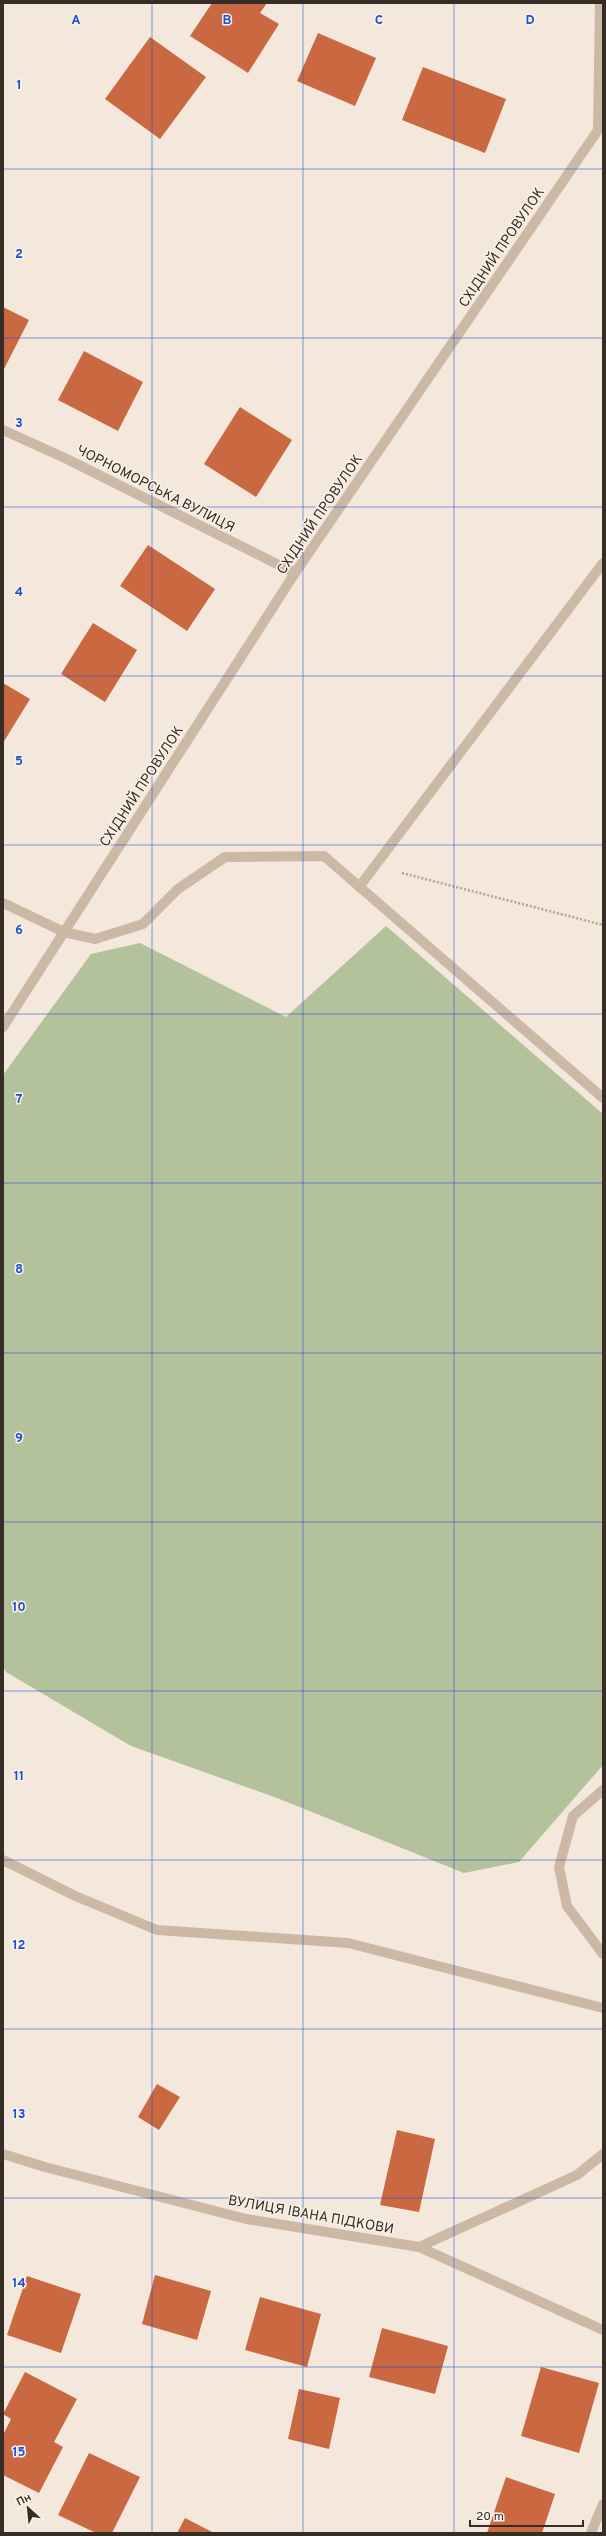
<svg xmlns="http://www.w3.org/2000/svg" width="606" height="2536" viewBox="0 0 606 2536" font-family="Overpass,sans-serif">
  <rect width="100%" height="100%" fill="#f3e8db"/>
  <path fill="#b3c29a" d="M 386,926 L 603,1114 L 603,1765 L 519,1862 L 464,1873 L 277,1798 L 131,1746 L 6,1672 L 3,1666 L 3,1075 L 91,954 L 140,943 L 286,1017 Z"/>
  <g fill="#ca6842">
    <path d="M 212,3 L 267,3 L 260,13 L 279,24 L 248,73 L 190,36 Z"/>
    <path d="M 318,33 L 376,58 L 355,106 L 297,81 Z"/>
    <path d="M 150,37 L 206,77 L 160,139 L 105,99 Z"/>
    <path d="M 423,67 L 506,99 L 485,153 L 402,120 Z"/>
    <path d="M 3,307 L 29,320 L 3,371 Z"/>
    <path d="M 84,351 L 143,382 L 118,431 L 58,400 Z"/>
    <path d="M 240,407 L 292,440 L 256,497 L 204,464 Z"/>
    <path d="M 148,545 L 215,589 L 187,631 L 120,586 Z"/>
    <path d="M 93,623 L 137,650 L 105,702 L 61,674 Z"/>
    <path d="M 3,683 L 30,699 L 3,743 Z"/>
    <path d="M 157,2084 L 180,2097 L 159,2130 L 138,2117 Z"/>
    <path d="M 397,2130 L 435,2139 L 419,2212 L 380,2205 Z"/>
    <path d="M 155,2275 L 211,2291 L 197,2340 L 142,2324 Z"/>
    <path d="M 27,2276 L 81,2294 L 61,2353 L 7,2335 Z"/>
    <path d="M 260,2297 L 321,2314 L 307,2367 L 245,2350 Z"/>
    <path d="M 382,2328 L 448,2346 L 435,2394 L 369,2377 Z"/>
    <path d="M 541,2367 L 599,2383 L 579,2453 L 521,2436 Z"/>
    <path d="M 25,2372 L 77,2399 L 54,2442 L 63,2447 L 39,2493 L 3,2475 L 3,2435 L 11,2419 L 3,2414 Z"/>
    <path d="M 299,2389 L 340,2398 L 329,2449 L 288,2439 Z"/>
    <path d="M 89,2453 L 140,2477 L 112,2533 L 96,2533 L 58,2515 Z"/>
    <path d="M 506,2477 L 555,2494 L 542,2533 L 487,2533 Z"/>
    <path d="M 185,2518 L 214,2533 L 177,2533 Z"/>
  </g>
  <g fill="none" stroke-linecap="round" stroke-linejoin="round">
    <path stroke="#b7a391" stroke-width="2.5" stroke-dasharray="2 2" stroke-linecap="butt" d="M 402,873 L 603,925"/>
    <g stroke="#cbb9a6" stroke-width="10">
      <path d="M 359,887 L 603,563"/>
      <path d="M 64,932 L 95,939 L 143,924 L 178,889 L 225,857 L 324,856 L 603,1098"/>
    </g>
    <g stroke="#cbb9a6" stroke-width="10">
      <path d="M 3,430 L 67,459 L 295,573"/>
      <path d="M 3,903 L 64,932"/>
      <path d="M 3,1027 L 295,573 L 598,130 L 600,3"/>
      <path d="M 603,1790 L 573,1816 L 559,1867 L 567,1906 L 603,1954"/>
      <path d="M 3,1860 L 73,1895 L 157,1930 L 348,1943 L 603,2008"/>
      <path d="M 3,2154 L 45,2167 L 246,2219 L 419,2247 L 603,2330"/>
      <path d="M 419,2247 L 577,2175 L 603,2154"/>
      <path d="M 591,2533 L 603,2504"/>
    </g>
  </g>
  <path fill="none" stroke="#1d4ed8" stroke-width="1" stroke-opacity="0.55" d="M 152,3 L 152,2533M 303,3 L 303,2533M 454,3 L 454,2533M 3,169 L 603,169M 3,338 L 603,338M 3,507 L 603,507M 3,676 L 603,676M 3,845 L 603,845M 3,1014 L 603,1014M 3,1183 L 603,1183M 3,1353 L 603,1353M 3,1522 L 603,1522M 3,1691 L 603,1691M 3,1860 L 603,1860M 3,2029 L 603,2029M 3,2198 L 603,2198M 3,2367 L 603,2367"/>
  <g text-anchor="middle" stroke-width="3" stroke-linejoin="round" paint-order="stroke">
    <g font-size="14" fill="#372d27" stroke="#faf2e7">
      <text transform="translate(501 247) rotate(-56)" y="5">СХІДНИЙ ПРОВУЛОК</text>
      <text transform="translate(156 488) rotate(27)" y="5">ЧОРНОМОРСЬКА ВУЛИЦЯ</text>
      <text transform="translate(319 514) rotate(-56)" y="5">СХІДНИЙ ПРОВУЛОК</text>
      <text transform="translate(141 786) rotate(-57)" y="5">СХІДНИЙ ПРОВУЛОК</text>
      <text transform="translate(311 2214) rotate(10)" y="5">ВУЛИЦЯ ІВАНА ПІДКОВИ</text>
    </g>
  </g>
  <g font-size="13" text-anchor="middle" font-weight="bold" fill="#1d4ed8" stroke="#faf2e7" stroke-width="3" stroke-linejoin="round" paint-order="stroke">
    <text x="76" y="24">A</text>
    <text x="227" y="24">B</text>
    <text x="379" y="24">C</text>
    <text x="530" y="24">D</text>
    <text x="19" y="89">1</text>
    <text x="19" y="258">2</text>
    <text x="19" y="427">3</text>
    <text x="19" y="596">4</text>
    <text x="19" y="765">5</text>
    <text x="19" y="934">6</text>
    <text x="19" y="1103">7</text>
    <text x="19" y="1273">8</text>
    <text x="19" y="1442">9</text>
    <text x="19" y="1611">10</text>
    <text x="19" y="1780">11</text>
    <text x="19" y="1949">12</text>
    <text x="19" y="2118">13</text>
    <text x="19" y="2287">14</text>
    <text x="19" y="2456">15</text>
  </g>
  <rect width="606" height="2536" fill="none" stroke="#372d27" stroke-width="8"/>
  <g transform="translate(28 2508) rotate(333)" stroke="#faf2e7" stroke-width="3" paint-order="stroke">
  <path d="M0-3L7 15L0 10L-7 15Z" fill="#372d27"/>
  <text y="-6" font-size="11" font-weight="bold" text-anchor="middle" fill="#372d27">Пн</text>
  </g>
  <path d="M470 2520v6h113v-6" fill="none" stroke="#372d27" stroke-width="2"/>
  <text x="476" y="2520" font-size="12" fill="#372d27" stroke="#faf2e7" stroke-width="3" paint-order="stroke">20 m</text>
</svg>
